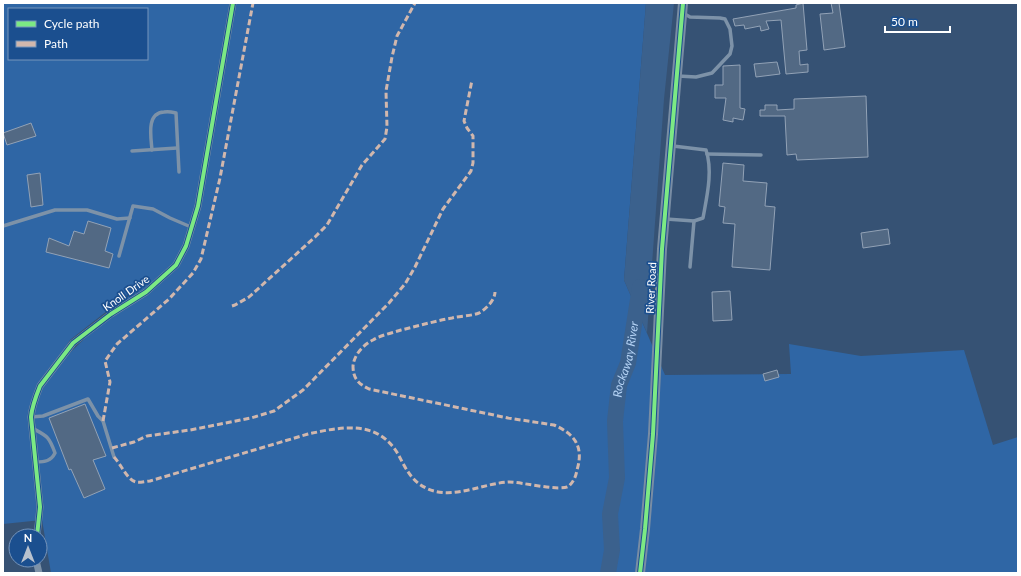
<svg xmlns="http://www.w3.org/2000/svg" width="1021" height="576" viewBox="0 0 1021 576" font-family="Lato,sans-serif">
  <rect width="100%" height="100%" fill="#365274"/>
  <path fill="#2f66a5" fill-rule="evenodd" d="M 3,3 L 646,3 L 624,280 L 665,375 L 791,374 L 789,344 L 861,356 L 964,350 L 993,445 L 1018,437 L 1018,573 L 51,573 L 42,520 L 3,524 ZM 9,9 L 147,9 L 147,59 L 9,59 ZM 135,289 L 136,289 L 51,371 L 70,340 Z"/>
  <path fill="#3b618d" d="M 646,3 L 674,3 L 664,99 L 647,333 L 624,280 Z"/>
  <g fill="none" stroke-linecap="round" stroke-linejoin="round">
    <path stroke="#3b618d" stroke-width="16" id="s1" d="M 608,573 L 612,550 L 610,514 L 617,478 L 615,421 L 619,385 L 628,363 L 640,287"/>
  </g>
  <g fill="#526984" stroke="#92a2b6">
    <path d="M 803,3 L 807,50 L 799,51 L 800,65 L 808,64 L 808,72 L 786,74 L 781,20 L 766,21 L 769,29 L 761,31 L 760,26 L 745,29 L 744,25 L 735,26 L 733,19 L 796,8 L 796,5 Z"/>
    <path d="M 831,3 L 839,3 L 845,47 L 824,50 L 820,14 L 833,13 Z"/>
    <path d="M 777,62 L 780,74 L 756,77 L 754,64 Z"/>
    <path d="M 740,65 L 740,108 L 745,109 L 743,120 L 733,118 L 733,122 L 723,120 L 726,98 L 715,98 L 715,85 L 723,85 L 723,66 Z"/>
    <path d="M 866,96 L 868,157 L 797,160 L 796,154 L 787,155 L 785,116 L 760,116 L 760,110 L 765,110 L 765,105 L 777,105 L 777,110 L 794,109 L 794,99 Z"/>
    <path d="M 31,123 L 36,136 L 7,145 L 3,133 Z"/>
    <path d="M 723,163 L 744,165 L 743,181 L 767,183 L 765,206 L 775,207 L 770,270 L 732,267 L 735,224 L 723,223 L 725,207 L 719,206 Z"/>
    <path d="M 40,173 L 43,205 L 31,207 L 27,175 Z"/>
    <path d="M 88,221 L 111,228 L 105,251 L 113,254 L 109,268 L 46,252 L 49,238 L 69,246 L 74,231 L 84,234 Z"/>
    <path d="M 888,229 L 890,244 L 863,248 L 861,233 Z"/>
    <path d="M 730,291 L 732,320 L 713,321 L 712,292 Z"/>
    <path d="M 777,370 L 779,377 L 765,381 L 763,374 Z"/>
    <path d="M 85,404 L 106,456 L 93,460 L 105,489 L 84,498 L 71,469 L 69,470 L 49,418 Z"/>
  </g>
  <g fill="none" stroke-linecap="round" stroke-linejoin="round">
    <g stroke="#7d92a8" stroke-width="3.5">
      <path d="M 678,76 L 696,77 L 712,73 L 730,54 L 732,46 L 730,29 L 725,19 L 720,18 L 690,17 L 683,13"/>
      <path d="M 152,150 C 151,137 146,113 164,112 C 169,111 172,112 176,113 L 179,172"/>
      <path d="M 132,151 L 177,148"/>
      <path d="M 707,154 L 761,155"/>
      <path d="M 666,219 L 694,221 L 703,218 C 707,196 713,171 706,150 L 673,146"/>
      <path d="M 3,226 L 55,210 L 87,210 L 117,219 L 130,218"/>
      <path d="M 119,256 L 133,206 L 153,209 L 170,218 L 191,227"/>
      <path d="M 690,267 L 694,221"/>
      <path d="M 31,417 L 43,416 L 88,399 L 98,416 L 103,421 L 114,457"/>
      <path d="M 32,428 C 47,436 49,436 55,453 C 51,461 45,462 36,462"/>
    </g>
    <g stroke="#7d92a8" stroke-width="7">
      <path d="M 37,536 L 40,507 L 31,417 C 32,406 36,396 40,386 L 73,343 L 111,314 L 146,292 L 176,265 L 186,246 L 198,206 L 233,3"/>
      <path d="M 36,560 L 39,573"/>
    </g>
    <path stroke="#798da4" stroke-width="10" d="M 640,573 L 645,529 L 653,434 L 662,249 L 683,3"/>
    <g stroke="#d1b7ad" stroke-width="3" stroke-dasharray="6 3" stroke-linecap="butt">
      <path d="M 232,306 L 235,305 L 249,297 L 315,237 L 327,225 L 362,165 L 385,139 L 387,127 L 386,91 L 392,57 L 397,36 L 415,3"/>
      <path d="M 103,421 L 110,382 L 105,361 L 117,344 L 169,299 L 193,273 L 201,259 L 220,178 L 253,3"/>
      <path d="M 112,448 L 134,442 L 147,436 L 190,430 L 251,418 L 274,411 L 303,390 L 389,303 L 405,284 L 415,267 L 443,209 L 471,171 L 473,163 L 473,136 L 467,128 L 464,121 L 472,80"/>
      <path d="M 114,457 C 121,464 127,480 136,482 C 140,483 146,481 150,481 L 308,434 C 341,427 377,419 398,454 C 405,467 411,481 426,488 C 452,501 483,483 509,482 C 522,482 561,492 569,486 C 574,481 576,476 577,470 C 584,447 575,434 554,425 L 508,418 L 369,389 C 359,384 353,379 353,366 C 354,355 363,345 373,340 C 381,335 392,333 401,330 C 418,326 435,321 452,318 C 460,316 471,316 479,313 C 486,309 495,300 495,292"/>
    </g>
    <defs>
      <g id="cycleway">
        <path d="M 37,536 L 40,507 L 31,417 C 32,406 36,396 40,386 L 73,343 L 111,314 L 146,292 L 176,265 L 186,246 L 198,206 L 233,3"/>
        <path d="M 640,573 L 645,529 L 653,434 L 662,249 L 683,3"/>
      </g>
    </defs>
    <use href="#cycleway" stroke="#1b4f8f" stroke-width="6"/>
    <use href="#cycleway" stroke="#7ce984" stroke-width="4"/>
  </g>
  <g text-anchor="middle" stroke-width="3.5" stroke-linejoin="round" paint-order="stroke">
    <g font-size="11" fill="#fff" stroke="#1b4f8f">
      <text transform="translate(651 288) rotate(-87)" y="4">River Road</text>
      <text transform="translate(126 293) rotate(-35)" y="4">Knoll Drive</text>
    </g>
    <g font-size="12" font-style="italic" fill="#b5d3f5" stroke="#1b4f8f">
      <text dy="4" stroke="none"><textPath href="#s1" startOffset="216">Rockaway River</textPath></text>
    </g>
  </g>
  <rect width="1021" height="576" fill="none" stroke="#ffffff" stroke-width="8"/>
  <rect x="8" y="8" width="140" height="52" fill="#1b4f8f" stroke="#7695bc"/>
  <rect x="16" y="21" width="20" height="6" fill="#7ce984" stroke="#7695bc"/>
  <text x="44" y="28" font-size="12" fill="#ffffff">Cycle path</text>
  <rect x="16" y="41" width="20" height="6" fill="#d1b7ad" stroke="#7695bc"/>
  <text x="44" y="48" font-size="12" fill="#ffffff">Path</text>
  <g transform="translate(28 548)"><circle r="19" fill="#1b4f8f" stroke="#7695bc"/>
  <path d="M0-3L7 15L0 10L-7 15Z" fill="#b9c2ce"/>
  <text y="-6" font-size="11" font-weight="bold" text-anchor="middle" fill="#ffffff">N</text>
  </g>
  <path d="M885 26v6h65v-6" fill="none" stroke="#ffffff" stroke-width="2"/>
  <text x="891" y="26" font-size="12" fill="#ffffff" stroke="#1b4f8f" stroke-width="3" paint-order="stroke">50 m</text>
</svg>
